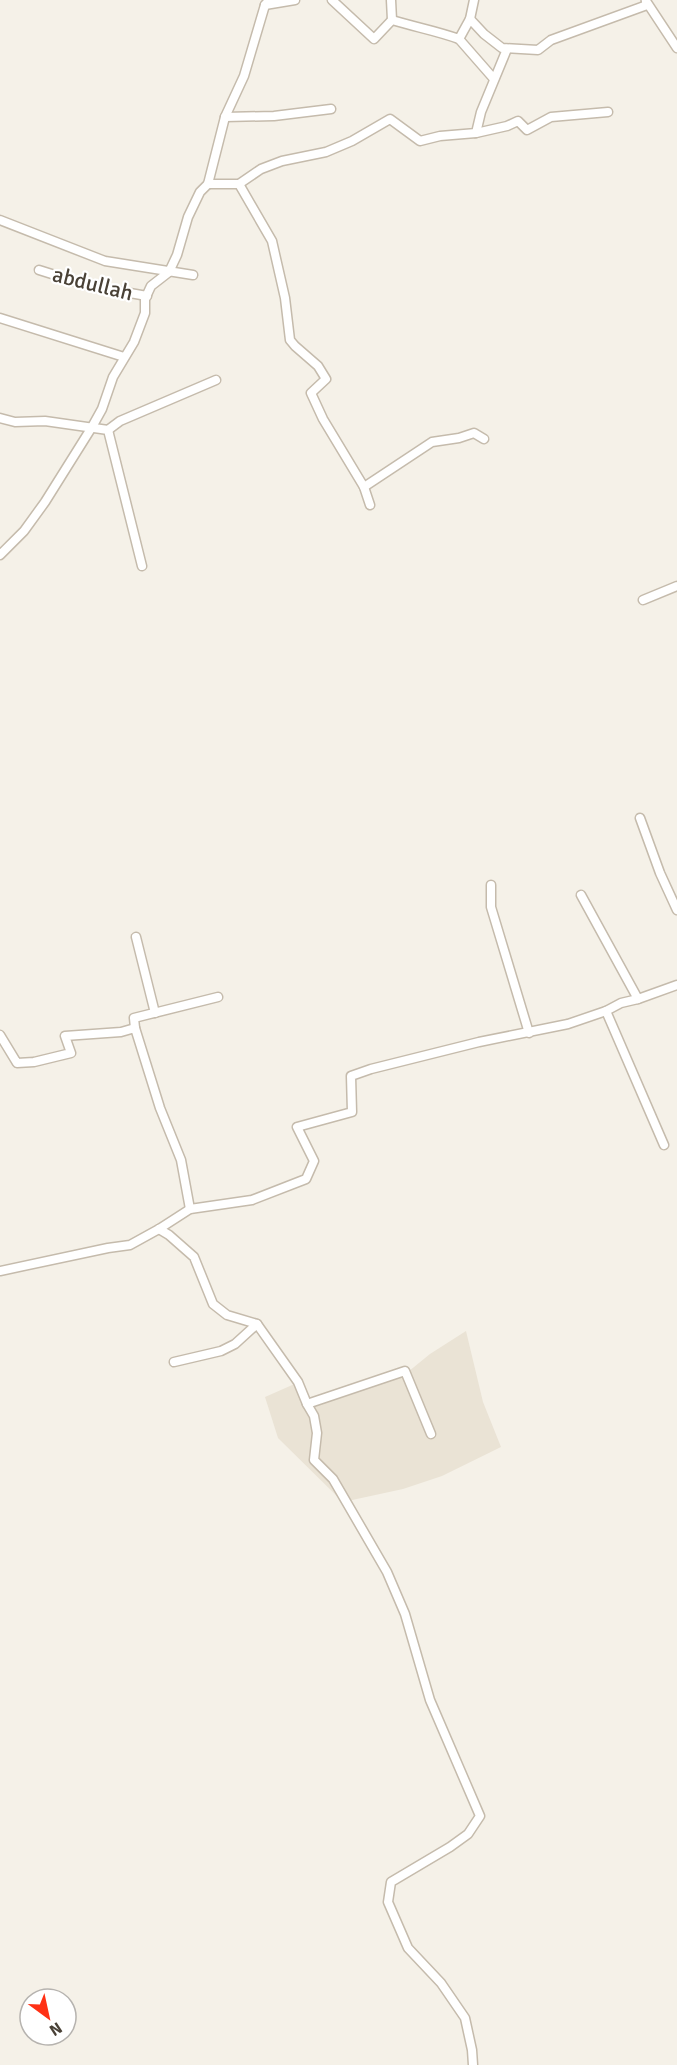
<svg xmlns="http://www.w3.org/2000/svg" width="677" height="2065" viewBox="0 0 677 2065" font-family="Signika,sans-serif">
  <rect width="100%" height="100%" fill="#f5f1e8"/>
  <path fill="#eae3d5" d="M 466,1331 L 483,1402 L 501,1447 L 442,1476 L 403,1489 L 343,1502 L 278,1438 L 265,1397 L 299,1382 L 312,1406 L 403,1376 L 430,1354 Z"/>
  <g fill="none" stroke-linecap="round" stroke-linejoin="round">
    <defs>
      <g id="street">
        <path d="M 332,0 L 374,39 L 392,20 C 415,27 437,31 459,39 L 470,19 L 474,0"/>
        <path d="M 391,0 L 392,20"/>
        <path d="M 646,1 L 677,48"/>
        <path d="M 265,5 L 295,0"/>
        <path d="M 470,19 L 484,34 L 502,48 L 538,50 L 551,40 L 647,5 L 646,1"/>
        <path d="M 459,39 L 494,79"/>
        <path d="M 225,117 L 274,116 L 331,109"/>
        <path d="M 476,133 L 507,126 L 518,121 L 527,130 L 551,117 L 608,112"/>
        <path d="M 208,184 L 239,184 L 261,169 L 282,161 L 326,152 L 352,141 L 390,119 L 420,141 L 440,136 L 476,133 L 481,112 L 507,49"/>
        <path d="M 239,184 L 272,241 L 285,298 L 290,340 L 295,346 L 318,366 L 326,379 L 311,393 L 323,419 L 364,487 L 370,505"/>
        <path d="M 0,220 L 105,261 L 193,275"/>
        <path d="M 39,270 L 90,286 L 147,296"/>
        <path d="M 0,318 L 124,357"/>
        <path d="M 0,418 L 15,422 L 45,421 L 108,430 L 142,566"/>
        <path d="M 108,430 L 120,421 L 216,380"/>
        <path d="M 364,487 L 432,442 L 459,438 L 474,433 L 484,439"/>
        <path d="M 0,555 L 24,531 L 45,502 L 92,427 L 102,409 L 113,377 L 134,342 L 145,313 L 145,299 L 151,286 L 169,272 L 177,255 L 188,217 L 200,192 L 208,184 L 225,117 L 244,76 L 265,5 L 269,0"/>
        <path d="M 643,600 L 677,586"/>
        <path d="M 640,818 L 660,873 L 677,910"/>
        <path d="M 491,885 L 491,907 L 529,1033"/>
        <path d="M 581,895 L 638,999"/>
        <path d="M 136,937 L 155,1013"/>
        <path d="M 606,1011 L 664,1145"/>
        <path d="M 135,1028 L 134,1018 L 218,997"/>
        <path d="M 0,1035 L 17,1063 L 34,1062 L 71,1053 L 65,1036 L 121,1032 L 135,1028 L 160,1108 L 181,1160 L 190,1209"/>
        <path d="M 159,1229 L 169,1235 L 194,1257 L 213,1304 L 227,1315 L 257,1324 L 298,1382 L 307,1404 L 314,1416 L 317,1433 L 314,1460 L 333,1479 L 387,1572 L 405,1614 L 430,1700 L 480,1816 L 468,1834 L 450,1847 L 391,1882 L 388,1902 L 408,1948 L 441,1983 L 465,2018 L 472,2050 L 473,2065"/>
        <path d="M 0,1271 L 108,1248 L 130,1245 L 159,1229 L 190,1209 L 252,1200 L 306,1179 L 314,1161 L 297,1127 L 352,1112 L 351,1076 L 371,1069 L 479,1042 L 568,1024 L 606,1011 L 621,1003 L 638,999 L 677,985"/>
        <path d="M 174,1362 L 221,1351 L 235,1344 L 257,1324"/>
        <path d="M 307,1404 L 405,1371 L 431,1434"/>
      </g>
    </defs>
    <use href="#street" stroke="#c5bbac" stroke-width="11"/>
    <use href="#street" stroke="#fff" stroke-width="8"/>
  </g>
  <g text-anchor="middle" stroke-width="4.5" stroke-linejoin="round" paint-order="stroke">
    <g font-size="22" fill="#494136" stroke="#fff">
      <text transform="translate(93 283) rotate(14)" y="8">abdullah</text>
    </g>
  </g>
  <g transform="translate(48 2017) rotate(147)"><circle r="28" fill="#ffffff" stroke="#b6b3af" stroke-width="1.5"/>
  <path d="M0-4.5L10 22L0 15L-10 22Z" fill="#ff3115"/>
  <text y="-9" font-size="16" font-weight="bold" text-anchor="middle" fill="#494136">N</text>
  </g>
</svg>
